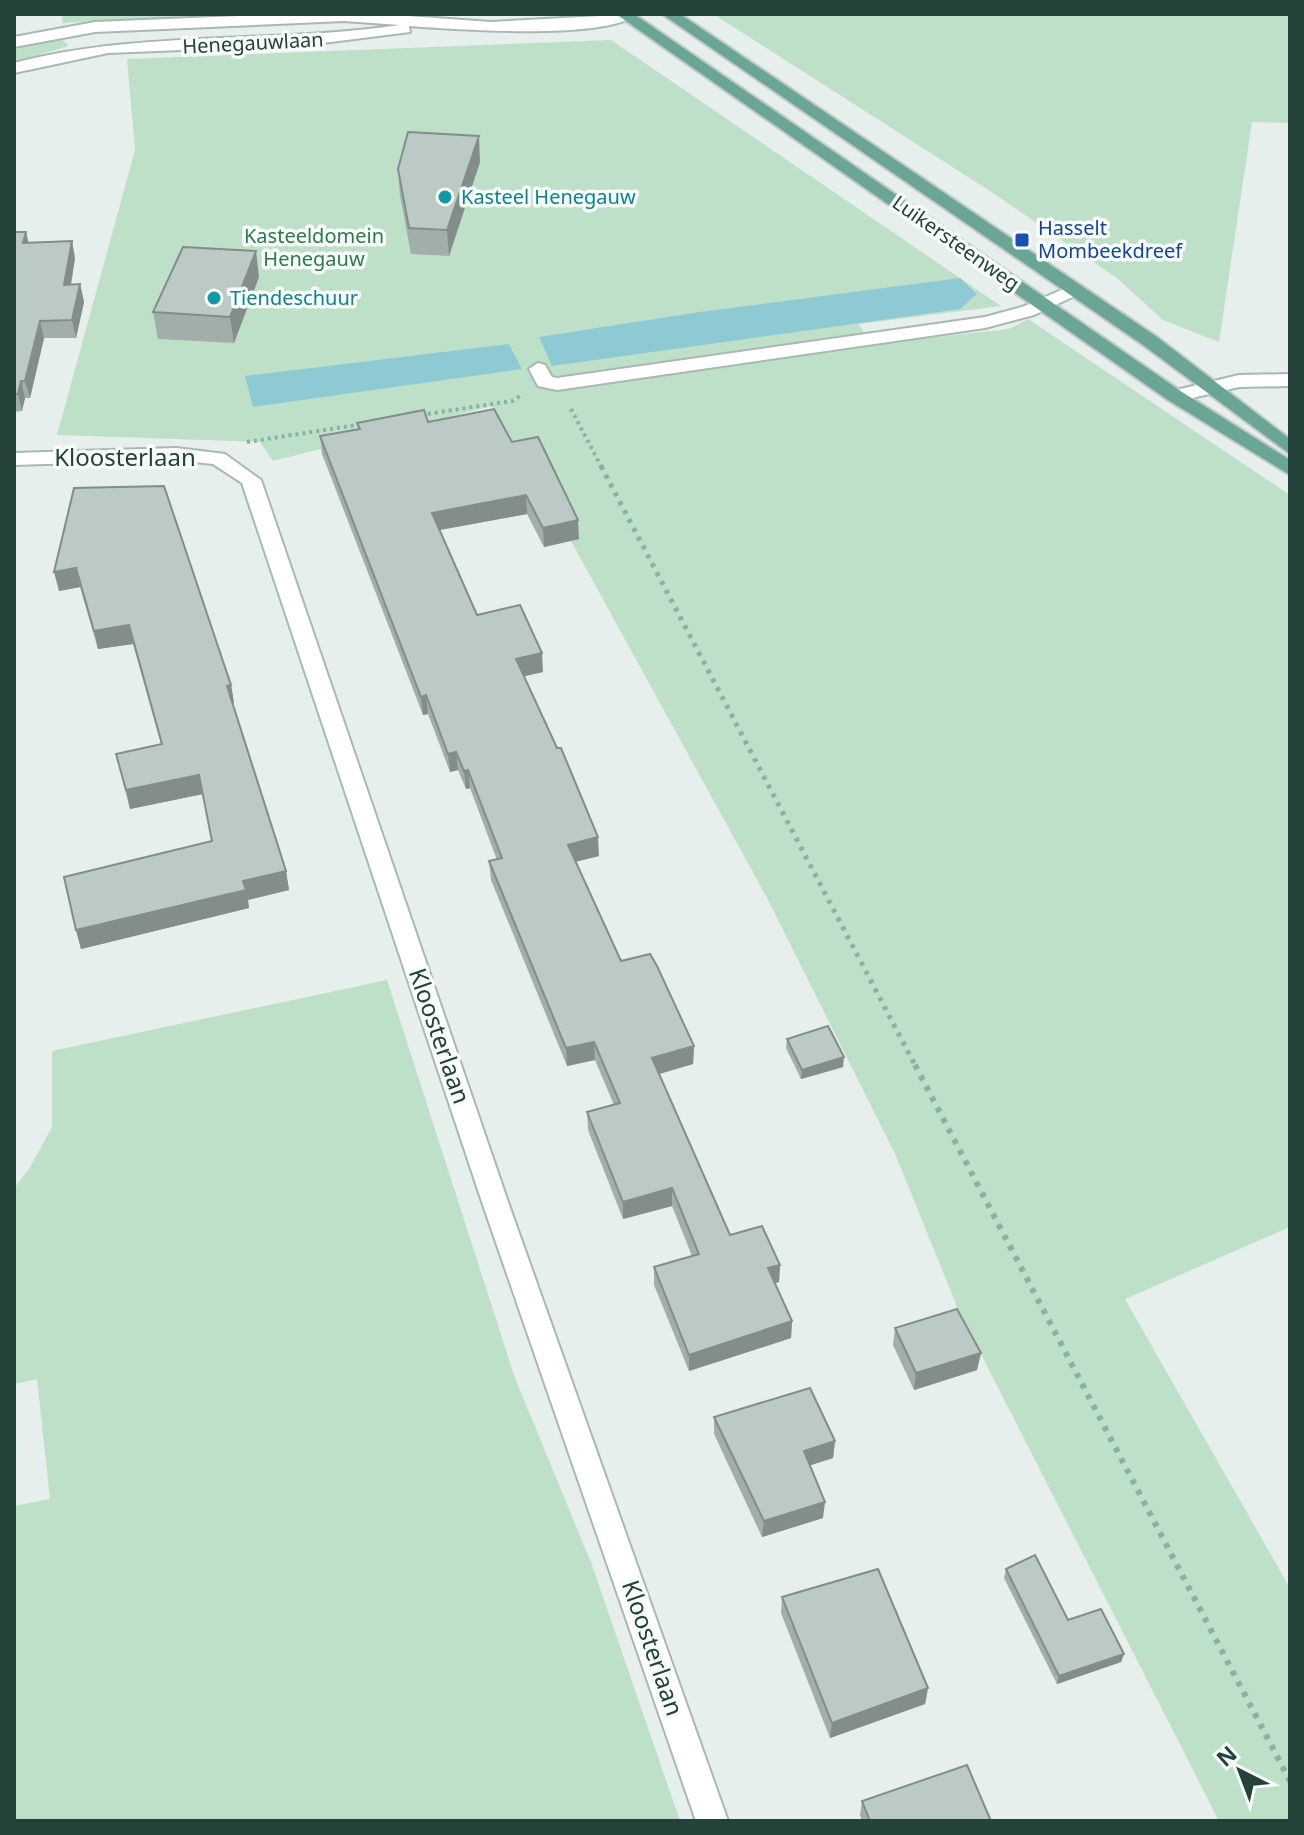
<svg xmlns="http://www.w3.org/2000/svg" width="1304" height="1835" viewBox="0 0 1304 1835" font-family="'Noto Sans',sans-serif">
  <rect width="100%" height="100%" fill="#e6efeb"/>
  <g fill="#bfe0c8">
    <path d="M 63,14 L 252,14 L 62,23 Z"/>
    <path d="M 713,14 L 1290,14 L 1290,123 L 1252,122 L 1219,342 L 1163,320 L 1118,279 L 993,193 Z"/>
    <path d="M 60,38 L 69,46 L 14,62 L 14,49 Z"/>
    <path d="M 611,40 L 1001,306 L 859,324 L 871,344 L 1009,329 L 1028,319 L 1290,495 L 1290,1227 L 1125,1299 L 1290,1588 L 1290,1821 L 1219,1821 L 958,1309 L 896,1156 L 767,898 L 560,521 L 492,406 L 273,461 L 260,442 L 57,435 L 135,150 L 127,59 Z"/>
    <path d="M 387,980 L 515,1378 L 592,1565 L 680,1821 L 14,1821 L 14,1506 L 50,1499 L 37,1379 L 14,1384 L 14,1188 L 29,1169 L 52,1127 L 52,1051 Z"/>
  </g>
  <g fill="#8ec9d4">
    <path d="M 960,278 L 977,294 L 960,309 L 552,366 L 539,337 L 693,313 Z"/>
    <path d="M 509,344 L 522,369 L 253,407 L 245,376 Z"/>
  </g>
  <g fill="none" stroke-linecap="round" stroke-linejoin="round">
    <defs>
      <path id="lane" d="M 1073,285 L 1082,290 L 1079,294 L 1034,315 L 985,328 L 557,390 L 538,386 L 529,369 L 538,363 L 545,365 L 552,377 L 557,378 L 985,317 L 1022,307 Z"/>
      <g id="street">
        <path d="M 283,14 L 380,14 L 491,22 L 637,14 C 605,41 453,29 409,26 L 410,32 L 307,45 L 108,53 L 14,73 L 14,63 C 141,30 271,44 400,25 L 344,21 L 95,32 L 14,47 L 14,37 L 95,22 Z"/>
        <path d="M 1290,374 L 1290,386 L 1239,387 L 1175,402 L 1165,396 L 1168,392 L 1239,375 Z"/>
        <path d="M 176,448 L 225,454 L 261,480 L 508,1202 L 728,1821 L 696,1821 L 482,1202 L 242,483 L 213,464 L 176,460 L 14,465 L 14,453 Z"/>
      </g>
      <g id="primary">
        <path d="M 616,14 L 634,14 L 1182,392 L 1290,460 L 1290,475 L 1168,400 Z"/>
        <path d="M 662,14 L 680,14 L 1157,337 L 1290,439 L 1290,454 L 1143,345 Z"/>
      </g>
    </defs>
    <use href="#lane" stroke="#a8b8b2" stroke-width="4"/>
    <use href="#street" stroke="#a8b8b2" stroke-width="4"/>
    <use href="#primary" stroke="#c2cac8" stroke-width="4"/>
    <g stroke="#86b3a5" stroke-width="4" stroke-dasharray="3 4" stroke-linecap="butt">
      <path d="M 571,409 L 602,468"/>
      <path d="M 421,415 L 512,401 L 520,396"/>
      <path d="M 247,442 L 363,424"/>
    </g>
    <path stroke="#86b3a5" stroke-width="5" stroke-dasharray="4 6" stroke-linecap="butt" d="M 601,466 L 916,1067"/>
    <path stroke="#86b3a5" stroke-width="6" stroke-dasharray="5 7" stroke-linecap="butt" d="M 915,1065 L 1290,1781"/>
    <use href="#lane" fill="#fff" fill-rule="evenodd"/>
    <use href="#street" fill="#fff" fill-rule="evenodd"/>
    <use href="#primary" fill="#6aa596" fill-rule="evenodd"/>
  </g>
  <g fill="#a1aea9">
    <path d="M 480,162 L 449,256 L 411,254 L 400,195 L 398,169 Z"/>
    <path d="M 14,232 L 26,232 L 28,243 L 75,258 L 71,285 L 80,284 L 84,302 L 76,338 L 44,338 L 30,398 L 25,398 L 22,411 L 14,412 Z"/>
    <path d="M 259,277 L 234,343 L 158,339 L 153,312 Z"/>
    <path d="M 428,422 L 512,442 L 579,539 L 544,547 L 527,514 L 440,530 L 477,615 L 543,672 L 523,676 L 599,856 L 576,862 L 621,961 L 694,1046 L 693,1064 L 659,1074 L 730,1235 L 780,1265 L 779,1282 L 775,1283 L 792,1321 L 791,1338 L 689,1371 L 654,1285 L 654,1267 L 692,1256 L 672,1206 L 623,1219 L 588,1130 L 587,1112 L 614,1105 L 595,1060 L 567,1066 L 491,880 L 489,861 L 497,860 L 470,788 L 466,789 L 458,770 L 450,772 L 428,714 L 423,715 L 322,454 L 320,436 L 358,429 L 357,423 Z"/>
    <path d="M 74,488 L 231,685 L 234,703 L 232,704 L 286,871 L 289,890 L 248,900 L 249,908 L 81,949 L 76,930 L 212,841 L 203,794 L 130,809 L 116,754 L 161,744 L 133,644 L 98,649 L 80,587 L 59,591 Z"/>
    <path d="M 787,1039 L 843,1067 L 801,1079 L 786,1048 Z"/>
    <path d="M 895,1328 L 981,1353 L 977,1370 L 914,1390 L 893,1345 Z"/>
    <path d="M 714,1417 L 835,1441 L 833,1458 L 810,1465 L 823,1518 L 762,1537 L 714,1434 Z"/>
    <path d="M 1006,1569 L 1068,1620 L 1124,1654 L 1121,1662 L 1057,1684 L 1004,1578 Z"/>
    <path d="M 782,1597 L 928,1688 L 925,1704 L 830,1738 L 781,1613 Z"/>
    <path d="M 862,1801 L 991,1821 L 862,1821 L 860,1815 Z"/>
  </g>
  <g fill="#838d89">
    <path d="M 479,136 L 480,162 L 449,256 L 447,230 Z"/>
    <path d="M 26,232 L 30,249 L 23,243 Z"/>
    <path d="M 72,241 L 75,258 L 68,302 L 64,285 Z"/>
    <path d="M 256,251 L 259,277 L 234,343 L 230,317 Z"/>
    <path d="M 80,284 L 84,302 L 76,338 L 72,320 Z"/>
    <path d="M 40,321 L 44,338 L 30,398 L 25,381 Z"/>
    <path d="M 21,381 L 25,398 L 22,411 L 18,394 Z"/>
    <path d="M 526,495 L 527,514 L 434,531 L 432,513 Z"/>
    <path d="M 578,520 L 579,539 L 544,547 L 543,528 Z"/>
    <path d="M 76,568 L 80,587 L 59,591 L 54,572 Z"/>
    <path d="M 129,625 L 133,644 L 98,649 L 94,631 Z"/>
    <path d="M 542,653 L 543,672 L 517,678 L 516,659 Z"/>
    <path d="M 231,685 L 234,703 L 230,704 L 227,686 Z"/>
    <path d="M 426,695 L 428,714 L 423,715 L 421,697 Z"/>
    <path d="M 456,752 L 458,770 L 450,772 L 448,754 Z"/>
    <path d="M 468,770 L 470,788 L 466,789 L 464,771 Z"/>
    <path d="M 199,775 L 203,794 L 130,809 L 126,790 Z"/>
    <path d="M 598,837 L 599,856 L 569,863 L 568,845 Z"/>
    <path d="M 286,871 L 289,890 L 248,900 L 249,908 L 81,949 L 76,930 L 243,881 Z"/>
    <path d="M 594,1042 L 595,1060 L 567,1066 L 566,1048 Z"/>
    <path d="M 694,1046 L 693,1064 L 652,1076 L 652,1058 Z"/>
    <path d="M 844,1057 L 843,1067 L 801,1079 L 802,1070 Z"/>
    <path d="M 672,1188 L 672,1206 L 623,1219 L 623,1202 Z"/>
    <path d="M 780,1265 L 779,1282 L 767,1285 L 768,1268 Z"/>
    <path d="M 792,1321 L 791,1338 L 689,1371 L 689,1355 Z"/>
    <path d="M 981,1353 L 977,1370 L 914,1390 L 916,1373 Z"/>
    <path d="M 835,1441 L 833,1458 L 802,1468 L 804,1451 Z"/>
    <path d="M 825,1502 L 823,1518 L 762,1537 L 764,1521 Z"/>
    <path d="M 1124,1654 L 1121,1662 L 1057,1684 L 1059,1676 Z"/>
    <path d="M 928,1688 L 925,1704 L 830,1738 L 832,1723 Z"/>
  </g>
  <g fill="#bbcac4" stroke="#838d89" stroke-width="2">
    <path d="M 408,132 L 479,136 L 447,230 L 409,228 L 398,169 Z"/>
    <path d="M 14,232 L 26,232 L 23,243 L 72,241 L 64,285 L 80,284 L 72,320 L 40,321 L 25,381 L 21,381 L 18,394 L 14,394 Z"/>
    <path d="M 183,247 L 256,251 L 230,317 L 153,312 Z"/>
    <path d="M 494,409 L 512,442 L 538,437 L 578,520 L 543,528 L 526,495 L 432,513 L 477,615 L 520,605 L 542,653 L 516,659 L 557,748 L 561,748 L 598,837 L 568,845 L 621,961 L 650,954 L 657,966 L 694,1046 L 652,1058 L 730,1235 L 762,1226 L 780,1265 L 768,1268 L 792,1321 L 689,1355 L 654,1267 L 699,1254 L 672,1188 L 623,1202 L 587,1112 L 620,1103 L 594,1042 L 566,1048 L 489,861 L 502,858 L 468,770 L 464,771 L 456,752 L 448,754 L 426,695 L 421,697 L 320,436 L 360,429 L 357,423 L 424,410 L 428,422 Z"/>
    <path d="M 164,486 L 231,685 L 227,686 L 286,871 L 243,881 L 246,890 L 76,930 L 64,877 L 212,841 L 199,775 L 126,790 L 116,754 L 162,744 L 129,625 L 94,631 L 76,568 L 54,572 L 74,488 Z"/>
    <path d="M 828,1026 L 844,1057 L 802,1070 L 787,1039 Z"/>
    <path d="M 957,1309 L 981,1353 L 916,1373 L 895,1328 Z"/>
    <path d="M 810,1388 L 835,1441 L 804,1451 L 825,1502 L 764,1521 L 714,1417 Z"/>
    <path d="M 1035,1555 L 1068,1620 L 1101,1609 L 1124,1654 L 1059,1676 L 1006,1569 Z"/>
    <path d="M 878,1569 L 928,1688 L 832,1723 L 782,1597 Z"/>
    <path d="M 967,1765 L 991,1821 L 870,1821 L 862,1801 Z"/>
  </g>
  <g fill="#0f9aa8" stroke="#f7fbf9" stroke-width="3">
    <circle cx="445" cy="197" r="8"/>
    <circle cx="214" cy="298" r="8"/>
  </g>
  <rect fill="#1a4fb4" stroke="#f7fbf9" stroke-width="3" x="1014" y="232" width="16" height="16" rx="4"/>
  <g text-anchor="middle" stroke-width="7" stroke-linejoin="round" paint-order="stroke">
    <g font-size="20" fill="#24423a" stroke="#f7fbf9">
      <text transform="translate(253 43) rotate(-3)" y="7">Henegauwlaan</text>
      <text transform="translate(956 243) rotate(35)" y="7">Luikersteenweg</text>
    </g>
    <g font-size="20" fill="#0d838f" stroke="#f7fbf9" text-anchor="start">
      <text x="461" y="204">Kasteel Henegauw</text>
      <text x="230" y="305">Tiendeschuur</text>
    </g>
    <g font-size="20" fill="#164399" stroke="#f7fbf9" text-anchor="start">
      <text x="1038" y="235">Hasselt<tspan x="1038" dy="23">Mombeekdreef</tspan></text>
    </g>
    <g font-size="20" fill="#2d7a4b" stroke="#f7fbf9">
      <text x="314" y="243">Kasteeldomein<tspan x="314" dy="23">Henegauw</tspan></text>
    </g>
    <g font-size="24" fill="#24423a" stroke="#f7fbf9">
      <text x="125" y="466">Kloosterlaan</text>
      <text transform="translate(439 1036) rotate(71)" y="8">Kloosterlaan</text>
      <text transform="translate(652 1648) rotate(71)" y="8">Kloosterlaan</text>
    </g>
  </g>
  <rect width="1304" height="1835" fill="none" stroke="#24423a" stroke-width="32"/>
  <g transform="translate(1240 1771) rotate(318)" stroke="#f7fbf9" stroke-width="6" paint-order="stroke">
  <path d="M0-6L14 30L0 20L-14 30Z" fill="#24423a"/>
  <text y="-12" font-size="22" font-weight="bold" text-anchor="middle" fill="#24423a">N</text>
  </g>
</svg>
